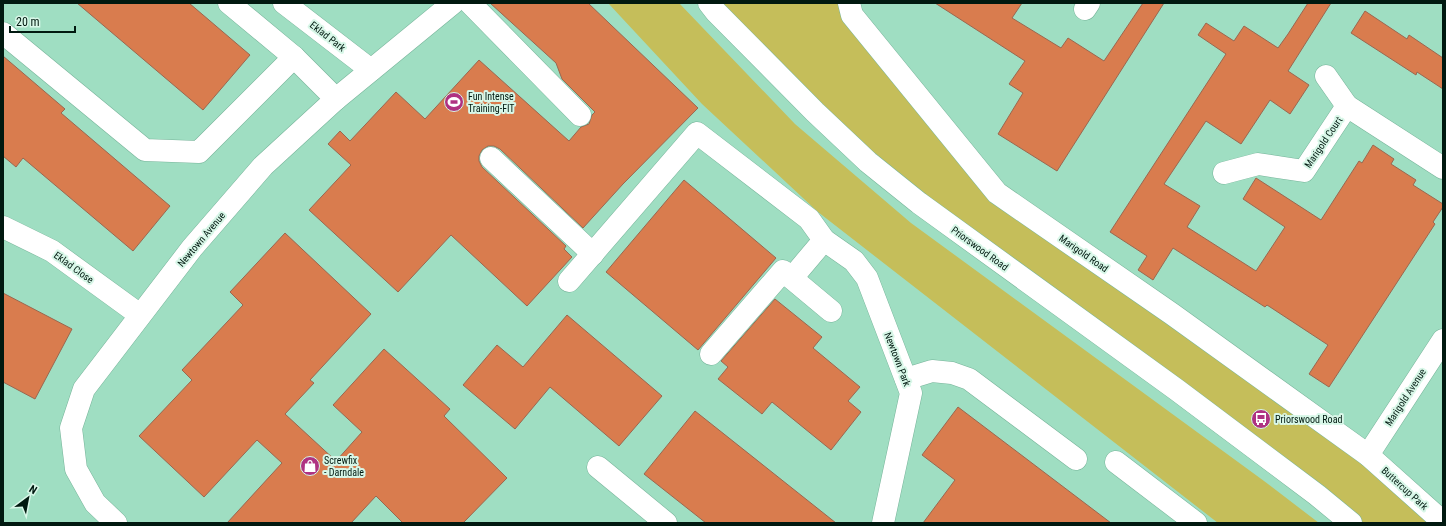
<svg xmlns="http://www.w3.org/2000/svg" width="1446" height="526" viewBox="0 0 1446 526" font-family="'Roboto Condensed',sans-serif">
  <rect width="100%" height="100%" fill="#9fdec2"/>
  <g fill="#c5be5a">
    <path d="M 608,3 L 679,3 L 795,124 L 911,223 L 1264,481 L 1319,523 L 1218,523 L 818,212 L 702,104 Z"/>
    <path d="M 709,3 L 849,3 L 996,193 L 1443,523 L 1351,523 L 893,185 Z"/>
  </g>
  <g fill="#d97c4e" stroke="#9a674f">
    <path d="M 77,3 L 189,3 L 250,55 L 203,110 Z"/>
    <path d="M 490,3 L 588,3 L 698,108 L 623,184 L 583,228 L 500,149 L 494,146 L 488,146 L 482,150 L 479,156 L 479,161 L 482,167 L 566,246 L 564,249 L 572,257 L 527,306 L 451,235 L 398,292 L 309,210 L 351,165 L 328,144 L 340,131 L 350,141 L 396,92 L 425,119 L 479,60 L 569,141 L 581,127 L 589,124 L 592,115 L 595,112 L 562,79 L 556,63 Z"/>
    <path d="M 935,3 L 1022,3 L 1012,18 L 1061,48 L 1068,38 L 1104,61 L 1143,3 L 1164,3 L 1057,171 L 998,134 L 1023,93 L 1009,84 L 1025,61 Z"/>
    <path d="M 1308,3 L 1331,3 L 1288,71 L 1309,85 L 1290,114 L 1270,100 L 1241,144 L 1206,121 L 1164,184 L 1200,206 L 1187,227 L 1256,271 L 1285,227 L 1243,199 L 1256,178 L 1321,220 L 1359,161 L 1362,163 L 1373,145 L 1394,159 L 1391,164 L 1416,180 L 1413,185 L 1443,204 L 1443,207 L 1433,222 L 1435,224 L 1329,387 L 1309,374 L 1328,345 L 1267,305 L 1265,307 L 1173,248 L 1153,280 L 1138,270 L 1147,256 L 1110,232 L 1226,54 L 1198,35 L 1206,23 L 1234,41 L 1244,26 L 1278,48 L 1288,34 Z"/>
    <path d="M 1365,11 L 1407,39 L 1409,35 L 1443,58 L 1443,89 L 1417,72 L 1416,75 L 1351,33 Z"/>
    <path d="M 3,56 L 65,109 L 61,113 L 170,206 L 133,251 L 23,158 L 16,167 L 3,156 Z"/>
    <path d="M 684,180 L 776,258 L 698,350 L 606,272 Z"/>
    <path d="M 285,233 L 371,314 L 310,380 L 314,383 L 285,414 L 336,461 L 362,432 L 333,405 L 384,349 L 450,409 L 444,416 L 507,478 L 463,523 L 403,523 L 376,496 L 351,523 L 227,523 L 282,463 L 257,440 L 204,497 L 139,436 L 192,380 L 182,370 L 243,305 L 230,292 Z"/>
    <path d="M 3,293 L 72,329 L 35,399 L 3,382 Z"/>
    <path d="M 775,299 L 822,337 L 813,348 L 860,387 L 848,401 L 861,412 L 831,450 L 772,402 L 762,414 L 718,379 L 728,367 L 721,361 Z"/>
    <path d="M 567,315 L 662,396 L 619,446 L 550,387 L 515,429 L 463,385 L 497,345 L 523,367 Z"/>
    <path d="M 958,407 L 1111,523 L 923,523 L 955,480 L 922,455 Z"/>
    <path d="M 695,411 L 836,523 L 706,523 L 644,474 Z"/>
  </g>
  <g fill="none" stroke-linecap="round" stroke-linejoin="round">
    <defs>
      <g id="minor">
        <path d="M 229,3 L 294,57 L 336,99"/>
        <path d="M 284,3 L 371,70"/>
        <path d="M 470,3 L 580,115"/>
        <path d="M 709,3 L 716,12 L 815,112 L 868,162 L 919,203 L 1177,390 L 1317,495 L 1351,523"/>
        <path d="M 849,3 L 852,15 L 997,193 L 1172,314 L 1368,455 L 1443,522"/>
        <path d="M 1085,9 L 1089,3"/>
        <path d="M 3,33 L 145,150 L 199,152 L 294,57"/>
        <path d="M 1326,76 L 1347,106"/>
        <path d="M 491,158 L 593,254"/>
        <path d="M 1224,173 L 1258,164 L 1304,171 L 1347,106 L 1443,168"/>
        <path d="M 3,227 L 52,251 L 140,315"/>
        <path d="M 792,278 L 824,240"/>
        <path d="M 569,281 L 697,133 L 809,219 L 824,240 L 854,261 L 867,278 L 911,393 L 883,523"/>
        <path d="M 711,354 L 783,271 L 831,311"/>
        <path d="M 906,379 L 932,371 L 952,373 L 969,379 L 1076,459"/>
        <path d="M 1368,455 L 1443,340"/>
        <path d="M 1116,462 L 1196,523"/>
        <path d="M 598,467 L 666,523"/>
        <path d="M 116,523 L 95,503 L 76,469 L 71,428 L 84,389 L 192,248 L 263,166 L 336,99 L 453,3"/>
      </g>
    </defs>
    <use href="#minor" stroke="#77b49a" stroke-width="23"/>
    <use href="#minor" stroke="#fff" stroke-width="22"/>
  </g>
  <defs>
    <symbol id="stadium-disc" viewBox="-11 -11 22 22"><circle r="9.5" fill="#af3282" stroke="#d8f7e8"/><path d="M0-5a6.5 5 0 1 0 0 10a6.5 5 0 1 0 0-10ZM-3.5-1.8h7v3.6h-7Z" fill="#fff"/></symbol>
    <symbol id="bus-disc" viewBox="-11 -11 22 22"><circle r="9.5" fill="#af3282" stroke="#d8f7e8"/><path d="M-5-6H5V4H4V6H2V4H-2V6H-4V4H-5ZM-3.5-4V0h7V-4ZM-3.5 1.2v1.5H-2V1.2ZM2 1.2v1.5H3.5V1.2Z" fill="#fff"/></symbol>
    <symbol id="shop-disc" viewBox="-11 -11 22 22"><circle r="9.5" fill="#af3282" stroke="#d8f7e8"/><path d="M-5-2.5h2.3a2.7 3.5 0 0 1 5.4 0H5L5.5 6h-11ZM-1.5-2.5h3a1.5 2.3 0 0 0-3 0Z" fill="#fff"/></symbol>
  </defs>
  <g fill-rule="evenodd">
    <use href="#stadium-disc" x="443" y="91" width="22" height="22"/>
    <use href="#bus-disc" x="1250" y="408" width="22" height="22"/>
    <use href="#shop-disc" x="299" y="455" width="22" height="22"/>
  </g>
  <g text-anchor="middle" stroke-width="4" stroke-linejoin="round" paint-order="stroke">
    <g font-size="10" fill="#011910" stroke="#d8f7e8">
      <text transform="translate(328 36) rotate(38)" y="4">Eklad Park</text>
      <text transform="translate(1323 142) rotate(-56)" y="4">Marigold Court</text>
      <text transform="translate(201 239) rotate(-50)" y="4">Newtown Avenue</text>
      <text transform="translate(980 248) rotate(36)" y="4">Priorswood Road</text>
      <text transform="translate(1084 253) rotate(35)" y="4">Marigold Road</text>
      <text transform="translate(74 267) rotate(36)" y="4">Eklad Close</text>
      <text transform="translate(898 359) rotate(69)" y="4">Newtown Park</text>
      <text transform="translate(1405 397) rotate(-57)" y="4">Marigold Avenue</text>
      <text transform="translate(1405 488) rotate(42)" y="4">Buttercup Park</text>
    </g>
    <g font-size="10" fill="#011910" stroke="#d8f7e8" text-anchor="start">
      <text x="468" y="100">Fun Intense<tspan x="468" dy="12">Training-FIT</tspan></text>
      <text x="1275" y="423">Priorswood Road</text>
      <text x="324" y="464">Screwfix<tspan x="324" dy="12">- Darndale</tspan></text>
    </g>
  </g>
  <rect width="1446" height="526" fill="none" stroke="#011910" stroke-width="8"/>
  <g transform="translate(28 498) rotate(32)" stroke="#d8f7e8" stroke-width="3" paint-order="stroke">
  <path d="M0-3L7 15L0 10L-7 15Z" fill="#011910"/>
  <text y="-6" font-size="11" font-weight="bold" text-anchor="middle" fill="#011910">N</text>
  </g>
  <path d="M10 26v6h65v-6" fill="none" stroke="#011910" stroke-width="2"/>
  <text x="16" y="26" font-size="12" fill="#011910" stroke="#d8f7e8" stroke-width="3" paint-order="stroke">20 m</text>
</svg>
